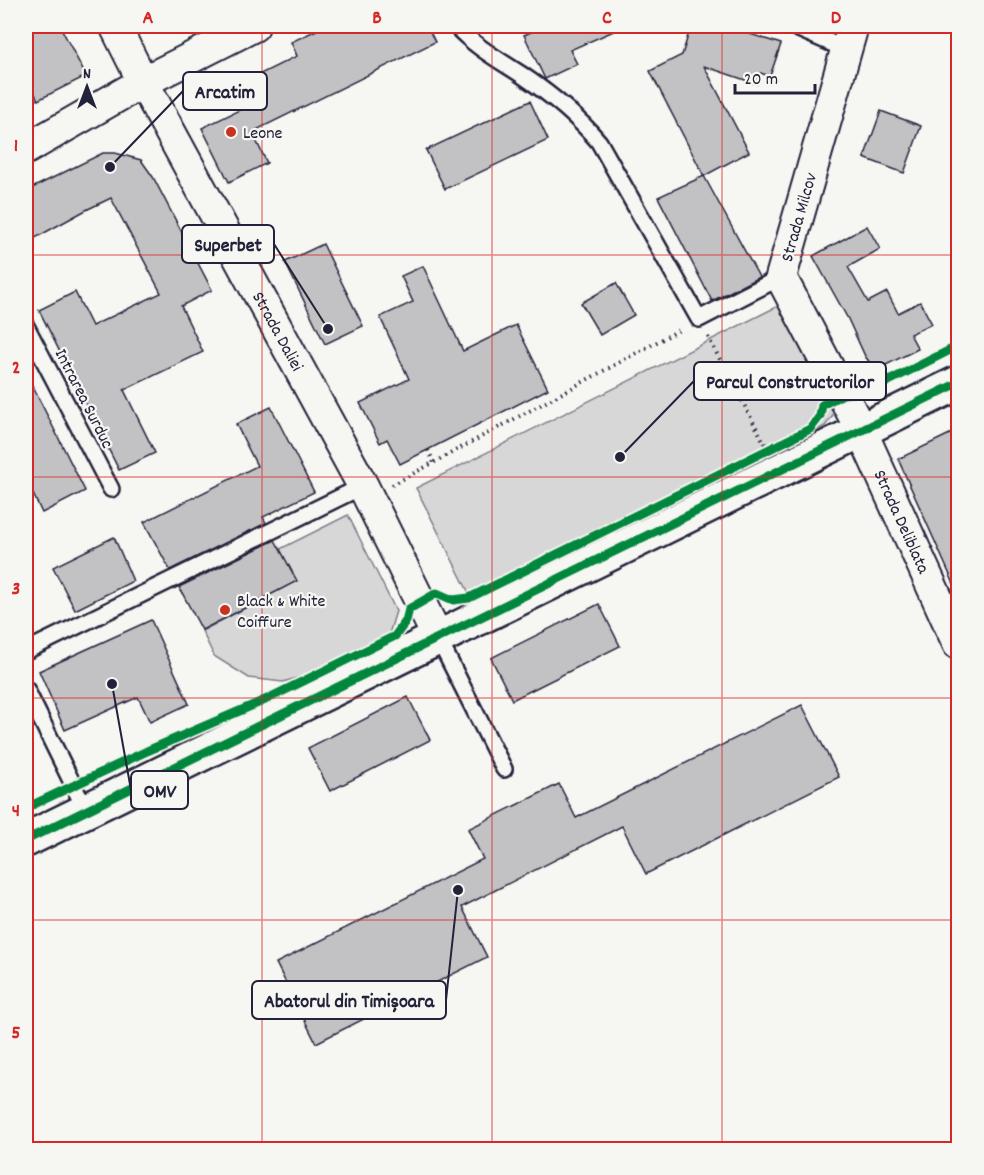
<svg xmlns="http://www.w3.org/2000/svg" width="984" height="1175" viewBox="0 0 984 1175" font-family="Dekko,sans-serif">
  <rect width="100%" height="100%" fill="#f6f6f2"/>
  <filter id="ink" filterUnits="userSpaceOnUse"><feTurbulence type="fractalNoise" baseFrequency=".0167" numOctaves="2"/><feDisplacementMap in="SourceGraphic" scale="12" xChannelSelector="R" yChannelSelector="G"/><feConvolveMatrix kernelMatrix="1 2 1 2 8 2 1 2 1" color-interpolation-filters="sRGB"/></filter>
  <g filter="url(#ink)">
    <g fill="#d7d7d7" stroke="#7c7c89" stroke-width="1.5">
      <path d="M 788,301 L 835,406 L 832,417 L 825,426 L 474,603 L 416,488 Z"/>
      <path d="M 348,515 L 396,611 L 389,634 L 313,673 L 283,682 L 249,678 L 214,656 L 202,631 L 296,581 L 280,549 Z"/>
    </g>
    <g fill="#c2c2c4" stroke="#22223b" stroke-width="1.5">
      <path d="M 26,26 L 60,26 L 86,76 L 38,100 L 26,75 Z"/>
      <path d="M 325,26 L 427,26 L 435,42 L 252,132 L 267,163 L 229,182 L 202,128 L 258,101 L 248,80 L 297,56 L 291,42 Z"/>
      <path d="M 545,26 L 625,26 L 570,50 L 577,64 L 545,79 L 524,35 Z"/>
      <path d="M 691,26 L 725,26 L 781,44 L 770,76 L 760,73 L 757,84 L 704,66 L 749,152 L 704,176 L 650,71 L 682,55 Z"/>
      <path d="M 530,101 L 548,140 L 445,189 L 426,150 Z"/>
      <path d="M 881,111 L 921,126 L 904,173 L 864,158 Z"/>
      <path d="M 103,153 L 115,153 L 141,160 L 153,177 L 212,290 L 181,306 L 203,352 L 124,390 L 155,453 L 119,470 L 39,310 L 75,292 L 92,326 L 161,293 L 111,198 L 86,210 L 26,243 L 26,191 Z"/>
      <path d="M 704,176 L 759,277 L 712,301 L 658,197 Z"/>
      <path d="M 867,226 L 880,249 L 848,267 L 868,302 L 887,292 L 898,313 L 920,302 L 932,324 L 910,334 L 918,349 L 882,367 L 870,363 L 865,356 L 848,319 L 813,256 Z"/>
      <path d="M 323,244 L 363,326 L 325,344 L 285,262 Z"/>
      <path d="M 423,266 L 463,351 L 516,325 L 548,389 L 400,464 L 387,439 L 380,443 L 360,403 L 409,379 L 380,317 L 413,302 L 401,276 Z"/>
      <path d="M 616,283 L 634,315 L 600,335 L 581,303 Z"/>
      <path d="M 26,373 L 85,491 L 42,513 L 26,479 Z"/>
      <path d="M 271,407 L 314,492 L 263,517 L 266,523 L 170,570 L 144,522 L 257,466 L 236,424 Z"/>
      <path d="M 958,430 L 958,593 L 898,459 Z"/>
      <path d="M 114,537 L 133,581 L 75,610 L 53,567 Z"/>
      <path d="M 275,540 L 297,581 L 202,630 L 179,587 Z"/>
      <path d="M 599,604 L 620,646 L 512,700 L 491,658 Z"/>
      <path d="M 151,620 L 189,704 L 150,722 L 138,697 L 65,730 L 39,671 Z"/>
      <path d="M 408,697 L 430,740 L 330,791 L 308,748 Z"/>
      <path d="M 802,705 L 839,777 L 646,874 L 622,826 L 462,907 L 487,957 L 316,1043 L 276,963 L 483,859 L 468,829 L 559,784 L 576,818 Z"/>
    </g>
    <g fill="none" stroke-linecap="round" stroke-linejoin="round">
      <defs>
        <g id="service">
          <path d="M 456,26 C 474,46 499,60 522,75 C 550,94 578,117 599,142 L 699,319 L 781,277"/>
          <path d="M 792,26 L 845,49"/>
          <path d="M 26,326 L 111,489"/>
          <path d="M 438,638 L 504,769"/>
          <path d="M 26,651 L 363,486"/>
          <path d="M 26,689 L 86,811"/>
        </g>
        <g id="minor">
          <path id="s1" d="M 115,26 L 143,82 L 363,486 L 438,638"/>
          <path id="s2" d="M 853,26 L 781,277 L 861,430 L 958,644"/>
          <path d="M 26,149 L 143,82 L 254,26"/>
        </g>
        <path id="tertiary" d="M 26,840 L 958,383"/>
      </defs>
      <use href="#service" stroke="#22223b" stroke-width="20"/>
      <use href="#minor" stroke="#22223b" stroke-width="34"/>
      <use href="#tertiary" stroke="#22223b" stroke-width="38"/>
      <g stroke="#22223b" stroke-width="4" stroke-dasharray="1.5 4.5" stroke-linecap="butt">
        <path d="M 708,337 L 765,444"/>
        <path d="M 428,450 L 434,463"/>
        <path d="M 392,485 L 681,329"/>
      </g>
      <use href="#service" stroke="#f6f6f2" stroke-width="15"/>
      <use href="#minor" stroke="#f6f6f2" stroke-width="30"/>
      <use href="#tertiary" stroke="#f6f6f2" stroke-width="33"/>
      <defs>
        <g id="cycleway">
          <path d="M 26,808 L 147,751 L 265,700 L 395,636 L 406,621 L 409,609 L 437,593 L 453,600 L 469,598 L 810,429 L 820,416 L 822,405 L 843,394 L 869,391 L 958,346"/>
          <path d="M 26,840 L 958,383"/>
        </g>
      </defs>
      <use href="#cycleway" stroke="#f6f6f2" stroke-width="13"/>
      <use href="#cycleway" stroke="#00873e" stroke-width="9"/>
    </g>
  </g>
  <path fill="none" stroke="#d62828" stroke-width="1.5" stroke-opacity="0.55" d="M 262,26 L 262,1150M 492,26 L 492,1150M 722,26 L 722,1150M 26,255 L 958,255M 26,477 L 958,477M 26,698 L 958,698M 26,920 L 958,920"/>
  <g fill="#c8321e" stroke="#f6f6f2" stroke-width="2">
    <circle cx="231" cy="132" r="6"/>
    <circle cx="225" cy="610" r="6"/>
  </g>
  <g text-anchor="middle" stroke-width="4.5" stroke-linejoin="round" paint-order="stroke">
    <g font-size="18" fill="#22223b" stroke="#f6f6f2" text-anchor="start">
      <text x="243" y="138">Leone</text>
      <text x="237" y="606">Black &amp; White<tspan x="237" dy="21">Coiffure</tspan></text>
    </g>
    <g font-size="18" fill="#22223b" stroke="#f6f6f2">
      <text transform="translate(798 217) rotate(-74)" y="6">Strada Milcov</text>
      <text dy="6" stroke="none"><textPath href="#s1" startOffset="346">Strada Daliei</textPath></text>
      <text transform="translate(85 398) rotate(63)" y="6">Intrarea Surduc</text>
      <text dy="6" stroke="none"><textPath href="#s2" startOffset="534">Strada Deliblata</textPath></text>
    </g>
  </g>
  <path fill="none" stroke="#22223b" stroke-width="2" d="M110 167L183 91M328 329L274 244M620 457L694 381M112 684L131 790M458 890L446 1000"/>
  <g fill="#22223b" stroke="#f6f6f2" stroke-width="2">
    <circle cx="110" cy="167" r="6"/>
    <circle cx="328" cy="329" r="6"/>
    <circle cx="620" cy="457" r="6"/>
    <circle cx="112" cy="684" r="6"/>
    <circle cx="458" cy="890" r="6"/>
  </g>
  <g fill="#f6f6f2" stroke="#22223b" stroke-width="2">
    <rect x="183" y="72" width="84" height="38" rx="6"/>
    <rect x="182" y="225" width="92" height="38" rx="6"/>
    <rect x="694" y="362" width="192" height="38" rx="6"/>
    <rect x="131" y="771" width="57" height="38" rx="6"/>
    <rect x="252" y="981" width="194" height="38" rx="6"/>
  </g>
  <g font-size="20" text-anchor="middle" font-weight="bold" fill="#22223b">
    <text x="225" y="98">Arcatim</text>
    <text x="228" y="251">Superbet</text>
    <text x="790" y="388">Parcul Constructorilor</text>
    <text x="160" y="797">OMV</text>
    <text x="349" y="1007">Abatorul din Timișoara</text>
  </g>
  <rect width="984" height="1175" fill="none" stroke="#f6f6f2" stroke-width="66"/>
  <g transform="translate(87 87)" stroke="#f6f6f2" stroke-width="4.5" paint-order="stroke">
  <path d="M0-4.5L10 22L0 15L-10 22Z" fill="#22223b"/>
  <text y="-9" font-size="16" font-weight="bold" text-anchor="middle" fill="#22223b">N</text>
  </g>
  <path d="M735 84v9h80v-9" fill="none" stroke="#22223b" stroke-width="3"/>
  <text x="744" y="84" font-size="18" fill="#22223b" stroke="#f6f6f2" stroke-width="4.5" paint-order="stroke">20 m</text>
  <rect x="33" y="33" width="918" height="1109" fill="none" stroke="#d62828" stroke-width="2"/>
  <g font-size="20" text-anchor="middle" font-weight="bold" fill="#d62828">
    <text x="148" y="23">A</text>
    <text x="377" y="23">B</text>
    <text x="607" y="23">C</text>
    <text x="836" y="23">D</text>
    <text x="16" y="151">1</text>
    <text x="16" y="373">2</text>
    <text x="16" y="594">3</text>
    <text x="16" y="816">4</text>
    <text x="16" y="1038">5</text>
  </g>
</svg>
